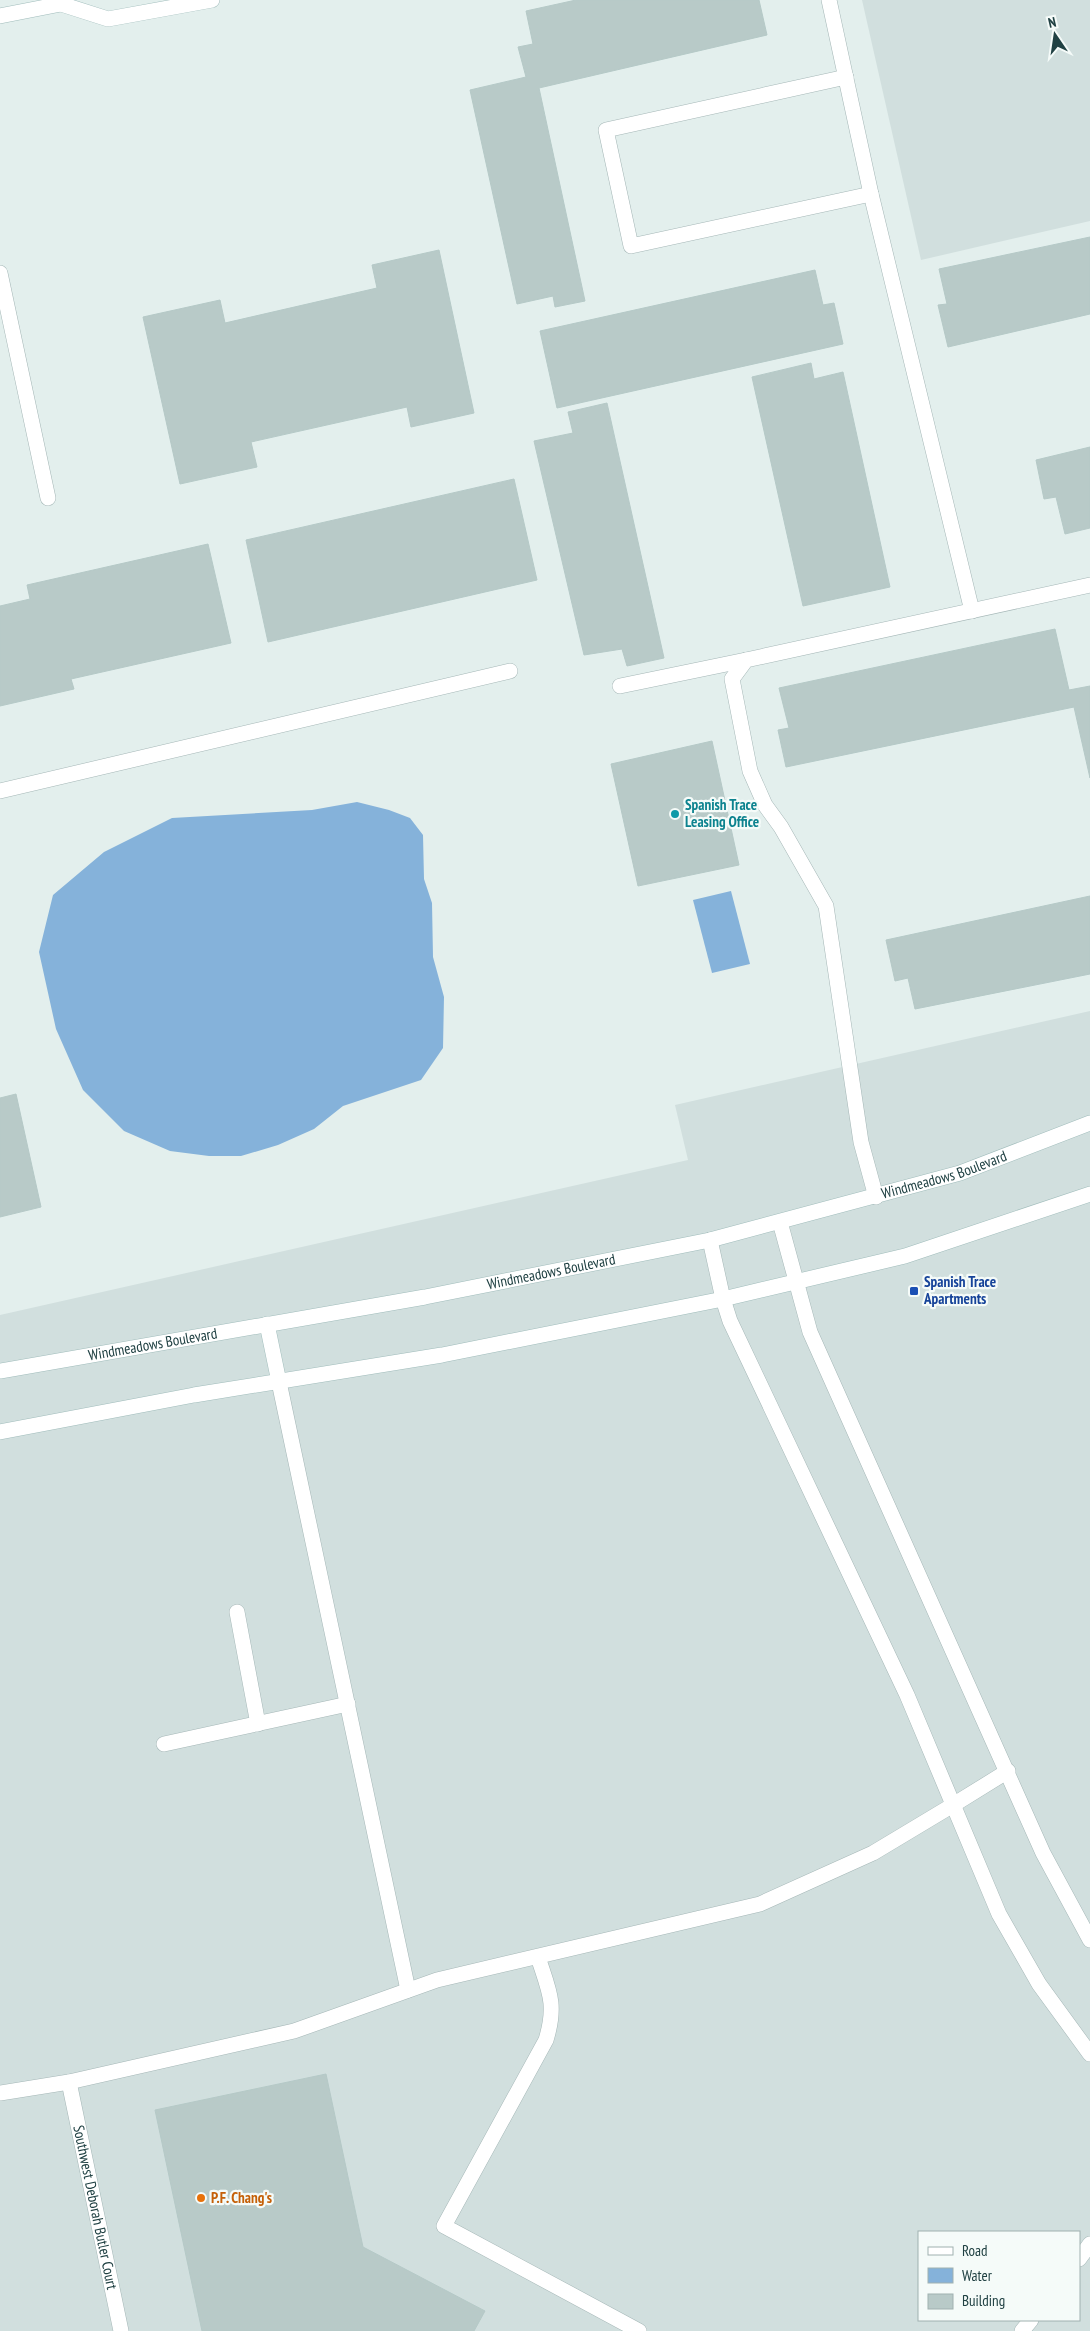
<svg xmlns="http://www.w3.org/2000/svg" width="1090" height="2331" viewBox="0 0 1090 2331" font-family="'PT Sans Narrow',sans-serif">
  <rect width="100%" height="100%" fill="#e3efed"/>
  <g fill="#d1dfde" fill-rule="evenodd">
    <path d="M 862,0 L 1090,0 L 1090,221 L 921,260 Z"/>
    <path d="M 1090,1011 L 1090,2331 L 0,2331 L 0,1315 L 688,1160 L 675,1105 ZM 919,2232 L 1079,2232 L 1079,2320 L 919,2320 Z"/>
  </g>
  <g fill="#85b2da">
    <path d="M 357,802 L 389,810 L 410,818 L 423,835 L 424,879 L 432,903 L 433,957 L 444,997 L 443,1048 L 421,1080 L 343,1106 L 314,1129 L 278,1145 L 241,1156 L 209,1156 L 170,1151 L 124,1131 L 83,1090 L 56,1029 L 39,952 L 53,895 L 104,852 L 172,818 L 312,810 Z"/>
    <path d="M 731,891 L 750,964 L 712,973 L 693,900 Z"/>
  </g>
  <g fill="#b8cac8" stroke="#b5c9c7">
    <path d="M 576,0 L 759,0 L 767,35 L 539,88 L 585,301 L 555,307 L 553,296 L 517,304 L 470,90 L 526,77 L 518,47 L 533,44 L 526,11 Z"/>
    <path d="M 1090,237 L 1090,314 L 948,347 L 938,305 L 947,304 L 939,269 Z"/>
    <path d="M 439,250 L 474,413 L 411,427 L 407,407 L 251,442 L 257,467 L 180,484 L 143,317 L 220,300 L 225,323 L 377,288 L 372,265 Z"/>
    <path d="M 815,270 L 823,305 L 834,303 L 843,344 L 557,408 L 540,331 Z"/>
    <path d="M 811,363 L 814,379 L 843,372 L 890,587 L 803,606 L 752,377 Z"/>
    <path d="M 607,403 L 664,658 L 627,666 L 622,649 L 584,655 L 534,441 L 573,433 L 568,412 Z"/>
    <path d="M 1090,447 L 1090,528 L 1065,534 L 1056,497 L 1044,499 L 1036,460 Z"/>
    <path d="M 514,479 L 537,580 L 268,642 L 246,540 Z"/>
    <path d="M 208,544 L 231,643 L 71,679 L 74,689 L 0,706 L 0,606 L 30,599 L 27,585 Z"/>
    <path d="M 1055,629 L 1069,690 L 1090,686 L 1090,778 L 1074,707 L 786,767 L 778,730 L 789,728 L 779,688 Z"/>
    <path d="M 712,741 L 739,865 L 638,886 L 611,764 Z"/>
    <path d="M 1090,896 L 1090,974 L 915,1009 L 908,978 L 895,981 L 886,940 Z"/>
    <path d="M 16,1094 L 41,1207 L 0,1217 L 0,1098 Z"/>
    <path d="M 326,2074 L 363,2247 L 485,2311 L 474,2331 L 202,2331 L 155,2110 Z"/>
  </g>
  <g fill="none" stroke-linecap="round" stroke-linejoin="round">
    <defs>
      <g id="lane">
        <path d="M 829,0 L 871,194 L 972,611"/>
        <path d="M 846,77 L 606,130 L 631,246 L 871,194"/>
        <path d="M 0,273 L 48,498"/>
        <path d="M 620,686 L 746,660"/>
        <path d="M 0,791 L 510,671"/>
        <path d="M 876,1197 L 861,1142 L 826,906 L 781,827 L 765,805 L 750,771 L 732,679 L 746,660 L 1090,585"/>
        <path d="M 279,1382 L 408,1990"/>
        <path d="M 237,1612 L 258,1724"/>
        <path d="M 164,1744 L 348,1704"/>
        <path d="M 538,1957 C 549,1991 557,2004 546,2040 L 444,2226 L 639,2331"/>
        <path id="s1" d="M 69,2082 L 121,2331"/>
        <path d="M 0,2093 L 69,2082 L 294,2031 L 437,1980 L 760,1904 L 873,1853 L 953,1805"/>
        <path d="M 1079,2259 L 1090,2244"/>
        <path d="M 1022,2331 L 1031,2320"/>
      </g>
      <g id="street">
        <path d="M 780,1222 L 810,1332 L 1043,1853 L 1090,1940"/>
        <path d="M 710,1240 L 723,1299 L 730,1321 L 907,1695 L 999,1914 L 1039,1984 L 1090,2054"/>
        <path d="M 953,1805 L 1008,1771"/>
      </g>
      <g id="secondary">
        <path d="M 61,4 L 108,19 L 212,0"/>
        <path d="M 0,16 L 61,4 L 66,0"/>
        <path d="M 267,1324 L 279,1382"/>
        <path id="s2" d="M 0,1371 L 425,1297 L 710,1240 L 960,1173 L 1090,1123"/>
        <path d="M 0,1432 L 194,1395 L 442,1355 L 723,1299 L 905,1256 L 1090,1194"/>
      </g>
    </defs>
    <use href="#lane" stroke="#a5b7b7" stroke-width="16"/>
    <use href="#street" stroke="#a5b7b7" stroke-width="16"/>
    <use href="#secondary" stroke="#a0bcbb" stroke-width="16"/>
    <use href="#lane" stroke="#fff" stroke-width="15"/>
    <use href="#street" stroke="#fff" stroke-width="15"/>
    <use href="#secondary" stroke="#fff" stroke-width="15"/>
  </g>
  <circle fill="#0f9aa8" stroke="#f5fbf9" stroke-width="2" cx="675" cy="814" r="5"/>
  <rect fill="#1a4fb4" stroke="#f5fbf9" stroke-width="2" x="909" y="1286" width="10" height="10" rx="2.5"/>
  <circle fill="#e8710a" stroke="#f5fbf9" stroke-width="2" cx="201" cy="2198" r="5"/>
  <g text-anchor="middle" stroke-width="4.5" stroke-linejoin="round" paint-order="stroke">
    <g font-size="15" font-weight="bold" fill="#0d838f" stroke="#f5fbf9" text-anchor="start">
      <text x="685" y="810">Spanish Trace<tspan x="685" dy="17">Leasing Office</tspan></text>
    </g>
    <g font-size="15" fill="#204143" stroke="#f5fbf9">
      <text dy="5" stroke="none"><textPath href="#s2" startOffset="965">Windmeadows Boulevard</textPath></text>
      <text dy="5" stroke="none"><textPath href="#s2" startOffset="560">Windmeadows Boulevard</textPath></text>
      <text dy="5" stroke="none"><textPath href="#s2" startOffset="155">Windmeadows Boulevard</textPath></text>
      <text dy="5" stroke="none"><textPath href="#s1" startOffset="128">Southwest Deborah Butler Court</textPath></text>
    </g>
    <g font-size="15" font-weight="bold" fill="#164399" stroke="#f5fbf9" text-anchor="start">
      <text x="924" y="1287">Spanish Trace<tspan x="924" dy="17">Apartments</tspan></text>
    </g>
    <g font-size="15" font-weight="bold" fill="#c56008" stroke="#f5fbf9" text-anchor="start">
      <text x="211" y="2203">P.F. Chang's</text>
    </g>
  </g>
  <rect x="918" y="2231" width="162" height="90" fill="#f5fbf9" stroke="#a0b1b0"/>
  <rect x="928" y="2247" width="25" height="8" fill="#ffffff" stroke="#a0b1b0"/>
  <text x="962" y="2256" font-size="15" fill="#204143">Road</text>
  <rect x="928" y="2268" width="25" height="15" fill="#85b2da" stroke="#a0b1b0"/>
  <text x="962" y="2281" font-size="15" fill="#204143">Water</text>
  <rect x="928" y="2294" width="25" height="15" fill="#b8cac8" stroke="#a0b1b0"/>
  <text x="962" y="2306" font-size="15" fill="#204143">Building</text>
  <g transform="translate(1055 35) rotate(347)" stroke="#f5fbf9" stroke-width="4" paint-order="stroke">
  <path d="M0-4L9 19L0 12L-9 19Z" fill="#204143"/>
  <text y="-8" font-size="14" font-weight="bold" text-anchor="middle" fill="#204143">N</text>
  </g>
</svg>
